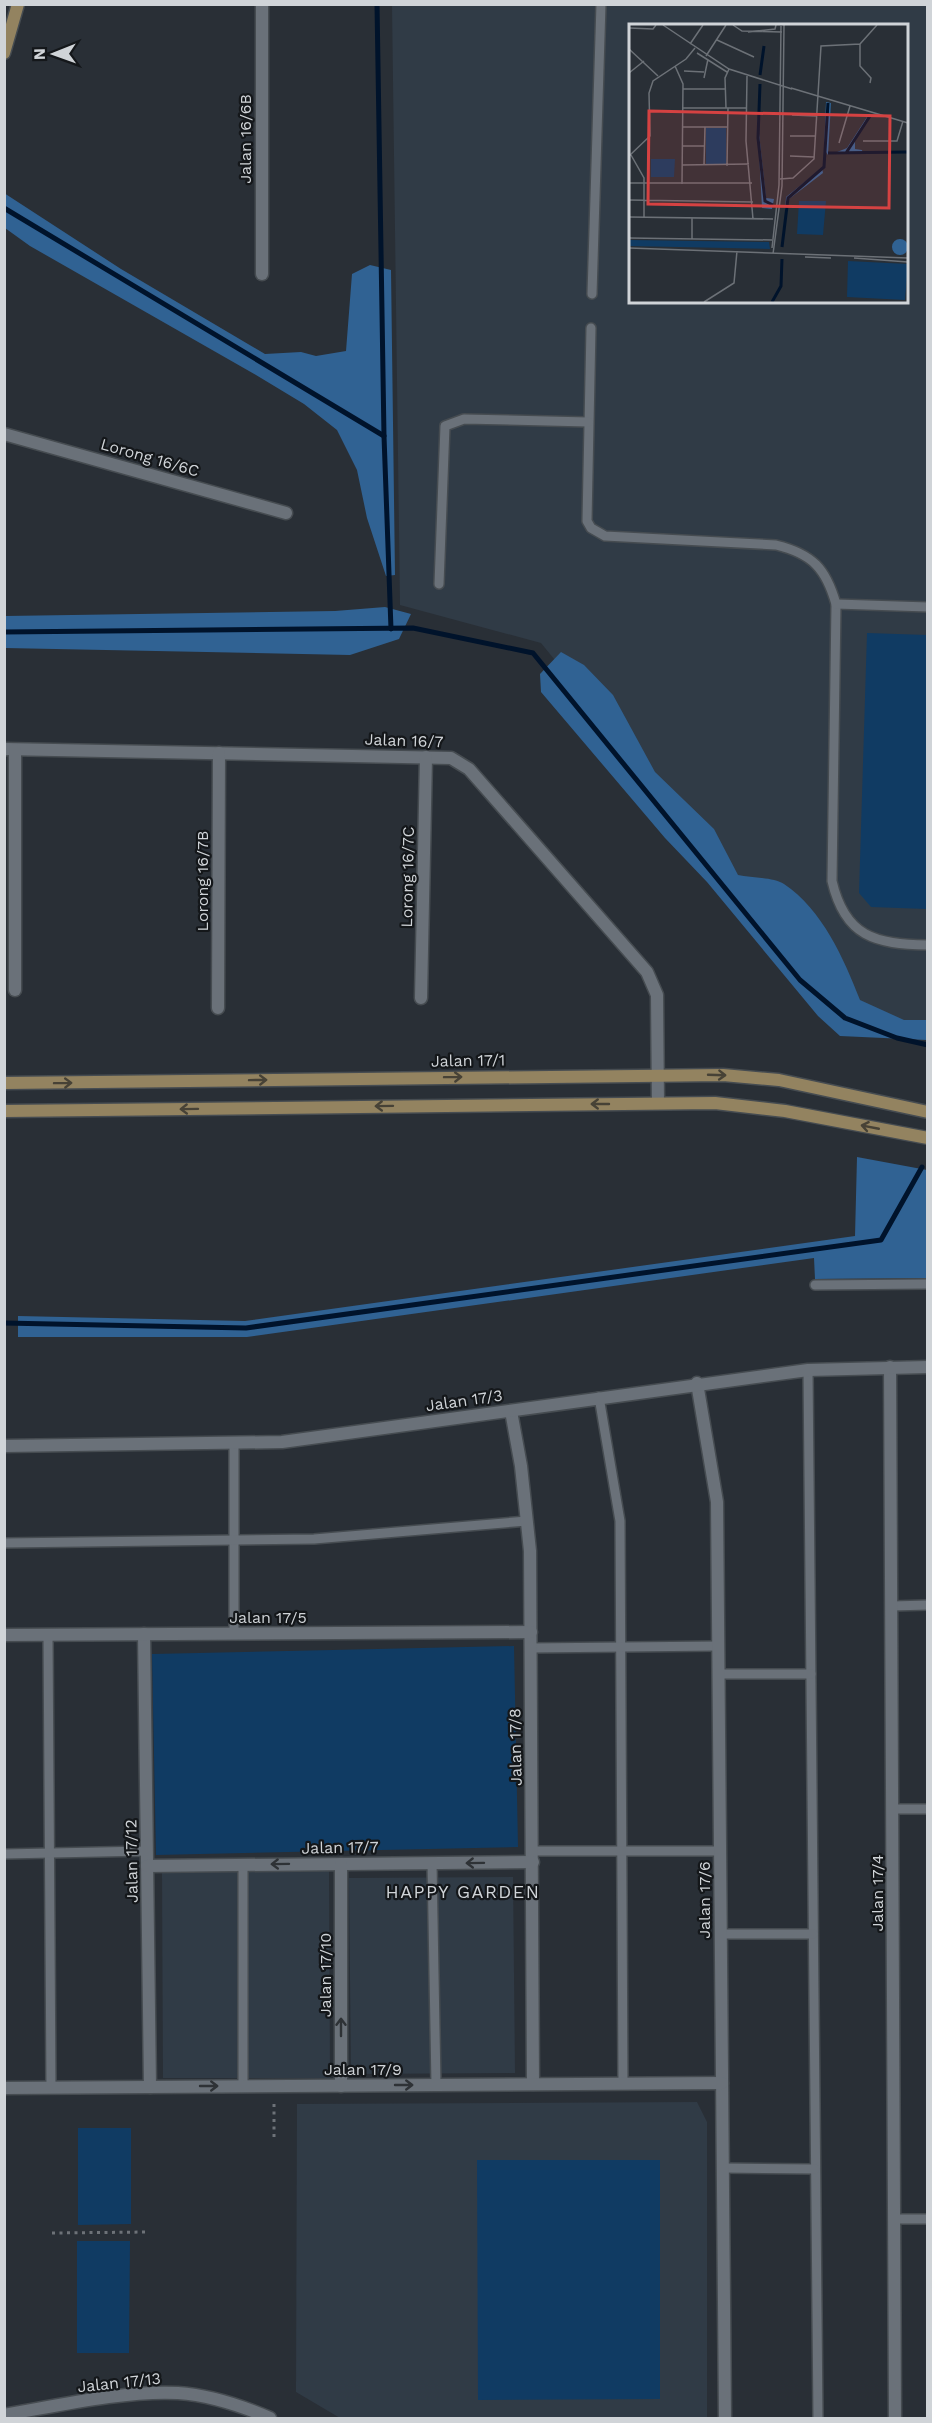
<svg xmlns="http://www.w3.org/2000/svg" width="932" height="2423" viewBox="0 0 932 2423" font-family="'Work Sans',sans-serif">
  <rect width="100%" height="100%" fill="#292f36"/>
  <g fill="#303b46" fill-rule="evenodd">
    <path d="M 392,5 L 927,5 L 927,1032 L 900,1025 L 806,968 L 541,643 L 400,605 ZM 630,26 L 906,26 L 906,302 L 630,302 Z"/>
    <path d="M 329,1871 L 330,2078 L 163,2078 L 162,1872 Z"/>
    <path d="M 513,1877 L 515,2073 L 351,2074 L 349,1878 Z"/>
    <path d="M 697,2102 L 707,2122 L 707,2418 L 340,2418 L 296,2392 L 297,2104 Z"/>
  </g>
  <g fill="#103b63">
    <path d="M 867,633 L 927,635 L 927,909 L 871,907 L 859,893 Z"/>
    <path d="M 514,1646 L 518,1847 L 156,1855 L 152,1654 Z"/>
    <path d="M 78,2128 L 131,2128 L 131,2224 L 78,2225 Z"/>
    <path d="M 477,2160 L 660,2160 L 660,2399 L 478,2400 Z"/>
    <path d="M 77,2241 L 130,2241 L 129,2353 L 77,2353 Z"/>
  </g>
  <g fill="#306293">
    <path d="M 4,193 L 121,269 L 265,354 L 301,352 L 316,356 L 346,351 L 352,274 L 370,265 L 391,270 L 395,575 L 386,576 L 367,518 L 357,470 L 337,430 L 304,404 L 256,375 L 30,246 L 5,228 Z"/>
    <path d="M 385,607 L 411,614 L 399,639 L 350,655 L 5,648 L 5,616 L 335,611 Z"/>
    <path d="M 561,652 L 584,665 L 613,695 L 655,772 L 714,829 L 738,875 C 751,878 773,877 784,884 C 822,909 844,959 860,1000 L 904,1020 L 927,1020 L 927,1040 L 840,1036 L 818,1016 L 707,882 L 665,838 L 541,692 L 540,674 Z"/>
    <path d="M 857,1157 L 927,1170 L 927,1278 L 815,1279 L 814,1258 L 247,1337 L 18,1337 L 18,1316 L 245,1321 L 855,1236 Z"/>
  </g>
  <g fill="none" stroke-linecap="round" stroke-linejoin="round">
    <g stroke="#00132b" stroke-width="5">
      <path d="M 377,4 L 384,436 L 391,629"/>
      <path d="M 4,208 L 384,436"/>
      <path d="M 4,632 L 413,628 L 533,653 L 800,980 L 845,1018 L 897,1038 L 928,1045"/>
      <path d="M 4,1323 L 246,1328 L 881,1240 L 922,1167"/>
    </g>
    <defs>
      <g id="lane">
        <path d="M 592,294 L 601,4"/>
        <path d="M 591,328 L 587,521 L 591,528 L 605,536 L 776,545 C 813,554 826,569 836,604 L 832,881 C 845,937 875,944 928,945"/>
        <path d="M 439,584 L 445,426 L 464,419 L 588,422"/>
        <path d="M 836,604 L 928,607"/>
        <path d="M 815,1285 L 928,1284"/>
        <path d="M 808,1370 L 818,2418"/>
        <path d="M 599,1397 L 620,1521 L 623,2084"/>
        <path d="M 234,1445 L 234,1634"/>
        <path d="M 4,1543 L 314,1539 L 527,1521"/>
        <path d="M 892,1606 L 928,1605"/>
        <path d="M 48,1635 L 51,2088"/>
        <path d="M 531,1648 L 718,1646"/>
        <path d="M 719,1674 L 811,1674"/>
        <path d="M 893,1809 L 928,1809"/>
        <path d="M 533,1851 L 720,1851"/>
        <path d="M 4,1854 L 147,1851"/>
        <path d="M 432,1863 L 436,2085"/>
        <path d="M 721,1934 L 813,1934"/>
        <path d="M 243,2086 L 243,1865"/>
        <path d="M 723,2168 L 815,2169"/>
        <path d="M 895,2219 L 928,2219"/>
      </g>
      <g id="street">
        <path d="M 262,274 L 262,4"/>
        <path d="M 4,434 L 286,513"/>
        <path d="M 4,749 L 451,758 L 469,769 L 647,972 L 657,995 L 658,1103"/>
        <path d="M 15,750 L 15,990"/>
        <path d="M 421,998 L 426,757"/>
        <path d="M 218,1008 L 219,753"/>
        <path d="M 890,1367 L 895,2418"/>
        <path d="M 697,1383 L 717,1502 L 725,2418"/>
        <path d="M 511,1411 L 521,1466 L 530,1551 L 533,2084"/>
        <path d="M 4,1446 L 282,1442 L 808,1370 L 928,1367"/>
        <path d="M 144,1634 L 150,2087"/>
        <path d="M 4,1635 L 531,1632"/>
        <path d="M 147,1866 L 533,1862"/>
        <path d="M 341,2086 L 341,1864"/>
        <path d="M 4,2088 L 722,2083"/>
        <path d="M 4,2415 C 56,2406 127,2390 178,2393 C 209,2395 242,2406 270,2418"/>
      </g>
      <g id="secondary">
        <path d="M 4,53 L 18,4"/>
        <path d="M 4,1083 L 723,1075 L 779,1080 L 928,1112"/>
        <path d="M 4,1111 L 715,1103 L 785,1111 L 928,1138"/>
      </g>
    </defs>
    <use href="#lane" stroke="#464c51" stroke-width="12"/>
    <use href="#street" stroke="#464c51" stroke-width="15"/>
    <use href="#secondary" stroke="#464c51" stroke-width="15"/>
    <g stroke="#6d7278" stroke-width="3" stroke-dasharray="3 4.5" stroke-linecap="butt">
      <path d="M 274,2137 L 274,2100"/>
      <path d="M 52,2233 L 148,2232"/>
    </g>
    <use href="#lane" stroke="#6a7179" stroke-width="9"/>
    <use href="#street" stroke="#6a7179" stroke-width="12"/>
    <use href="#secondary" stroke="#938360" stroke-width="12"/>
  </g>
  <defs><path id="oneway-shaft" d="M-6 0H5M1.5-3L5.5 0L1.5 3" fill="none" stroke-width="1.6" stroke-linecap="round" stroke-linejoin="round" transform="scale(1.5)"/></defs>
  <g stroke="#474236">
    <use href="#oneway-shaft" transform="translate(717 1075) rotate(2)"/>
    <use href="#oneway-shaft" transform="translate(453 1077) rotate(-1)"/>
    <use href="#oneway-shaft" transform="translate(258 1080) rotate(-1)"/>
    <use href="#oneway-shaft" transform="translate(63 1083) rotate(-1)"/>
    <use href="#oneway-shaft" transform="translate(600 1104) rotate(180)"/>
    <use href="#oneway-shaft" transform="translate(384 1106) rotate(179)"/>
    <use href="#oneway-shaft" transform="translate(189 1109) rotate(179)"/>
    <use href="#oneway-shaft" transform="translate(870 1127) rotate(-169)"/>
  </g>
  <g stroke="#2e3236">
    <use href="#oneway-shaft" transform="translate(475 1863) rotate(179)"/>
    <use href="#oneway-shaft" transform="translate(280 1864) rotate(179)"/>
    <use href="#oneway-shaft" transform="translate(341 2027) rotate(-90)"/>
    <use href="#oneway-shaft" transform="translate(404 2085)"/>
    <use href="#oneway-shaft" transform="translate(209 2086)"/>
  </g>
  <g text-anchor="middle" stroke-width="4.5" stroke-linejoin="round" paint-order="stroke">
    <g font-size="16" fill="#d0d4d8" stroke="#14171a">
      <text transform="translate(245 139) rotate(-90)" y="6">Jalan 16/6B</text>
      <text transform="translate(150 457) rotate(16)" y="6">Lorong 16/6C</text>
      <text transform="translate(404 740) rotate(2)" y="6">Jalan 16/7</text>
      <text transform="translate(407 877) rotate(-89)" y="6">Lorong 16/7C</text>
      <text transform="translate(202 881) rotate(-90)" y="6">Lorong 16/7B</text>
      <text transform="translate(468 1060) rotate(-1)" y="6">Jalan 17/1</text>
      <text transform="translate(464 1400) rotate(-8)" y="6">Jalan 17/3</text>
      <text x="268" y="1623">Jalan 17/5</text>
      <text transform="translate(515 1747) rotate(-91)" y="6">Jalan 17/8</text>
      <text transform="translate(340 1847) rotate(-1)" y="6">Jalan 17/7</text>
      <text transform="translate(131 1861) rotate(-91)" y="6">Jalan 17/12</text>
      <text transform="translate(877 1893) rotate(-90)" y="6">Jalan 17/4</text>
      <text transform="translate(704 1900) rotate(-90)" y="6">Jalan 17/6</text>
      <text transform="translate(325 1975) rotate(-90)" y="6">Jalan 17/10</text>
      <text x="363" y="2075">Jalan 17/9</text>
      <text transform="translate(119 2382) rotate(-6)" y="6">Jalan 17/13</text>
    </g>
    <g font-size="18" letter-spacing="1.5" fill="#d0d4d8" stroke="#14171a">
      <text x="463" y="1898">HAPPY GARDEN</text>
    </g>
  </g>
  <g transform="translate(629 24)">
    <rect width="279" height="279" fill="#292f36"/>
    <path d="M 77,104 L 97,104 L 97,140 L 77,140 ZM 22,135 L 46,135 L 45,153 L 22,153 ZM 170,177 L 197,177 L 194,211 L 168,210 ZM 0,216 L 140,218 L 141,225 L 0,222 ZM 219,237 L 279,240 L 276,276 L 218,273 Z" fill="#103b63"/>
    <path d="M 197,78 L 202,79 L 199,131 L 195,125 ZM 240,90 L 226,117 L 226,125 L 233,126 L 234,130 L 203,130 L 218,124 ZM 128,91 L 137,174 L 145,175 L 143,185 L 133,184 ZM 193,144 L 194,149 L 160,175 L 156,190 L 157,173 ZM263 223a8 8 0 1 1 16 0a8 8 0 1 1-16 0Z" fill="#306293"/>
    <path fill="none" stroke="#00132b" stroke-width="3" d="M 131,51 L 135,22M 131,60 L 129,114 L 136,177 L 144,181M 199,129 L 279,128M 217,129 L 241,92M 153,223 L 159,174 L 195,143 L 199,79M 143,278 L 152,262 L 153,235"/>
    <path fill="none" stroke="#6c7177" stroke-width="1.5" d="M 34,1 L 100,45 L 163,65M 104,1 L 113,7 L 153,8M 0,4 L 24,5 L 27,1M 119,8 L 146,5 L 147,1M 88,16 L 125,33M 61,20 L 74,1M 231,20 L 231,42 L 242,54 L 241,59M 0,25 L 29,52M 68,29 L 98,48M 77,32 L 97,1M 46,42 L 54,60 L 53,160M 55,47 L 75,48M 0,49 L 15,37M 118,52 L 117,117 L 124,195M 75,54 L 79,35M 162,64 L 279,99M 54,65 L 96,65M 54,84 L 118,84M 97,84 L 96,54 L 100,45M 163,91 L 187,92M 54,103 L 99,103M 161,112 L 186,112M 234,117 L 268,117 L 274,97M 210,119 L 221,82M 53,122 L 75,122M 2,131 L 15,154 L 15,194M 0,132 L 21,112 L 20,69 L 24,57 L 57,35 L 66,24M 161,132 L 185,133M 53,141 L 120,140M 75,141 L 76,103M 98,142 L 99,84M 151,155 L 164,154 L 185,135 L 192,22 L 231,20 L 248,1M 0,159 L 123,159M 0,176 L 124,178M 0,193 L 144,195M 63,194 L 63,215M 0,214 L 143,216M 0,224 L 279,234M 143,224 L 150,161 L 152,2M 144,230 L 153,162 L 155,1M 176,233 L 202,234M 225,234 L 279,238M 75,278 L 105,259 L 108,227"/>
    <path fill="#d54242" fill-opacity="0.15" stroke="#d54242" stroke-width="3" d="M 20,87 L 261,92 L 260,184 L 19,180 Z"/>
    <rect width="279" height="279" fill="none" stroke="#d0d4d8" stroke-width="3"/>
  </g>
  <rect width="932" height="2423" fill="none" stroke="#d0d4d8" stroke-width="12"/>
  <g transform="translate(54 54) rotate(269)" stroke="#14171a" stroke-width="4.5" paint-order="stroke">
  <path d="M0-4.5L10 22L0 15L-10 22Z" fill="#d0d4d8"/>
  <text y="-9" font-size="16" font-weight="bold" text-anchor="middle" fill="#d0d4d8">N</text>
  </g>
</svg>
